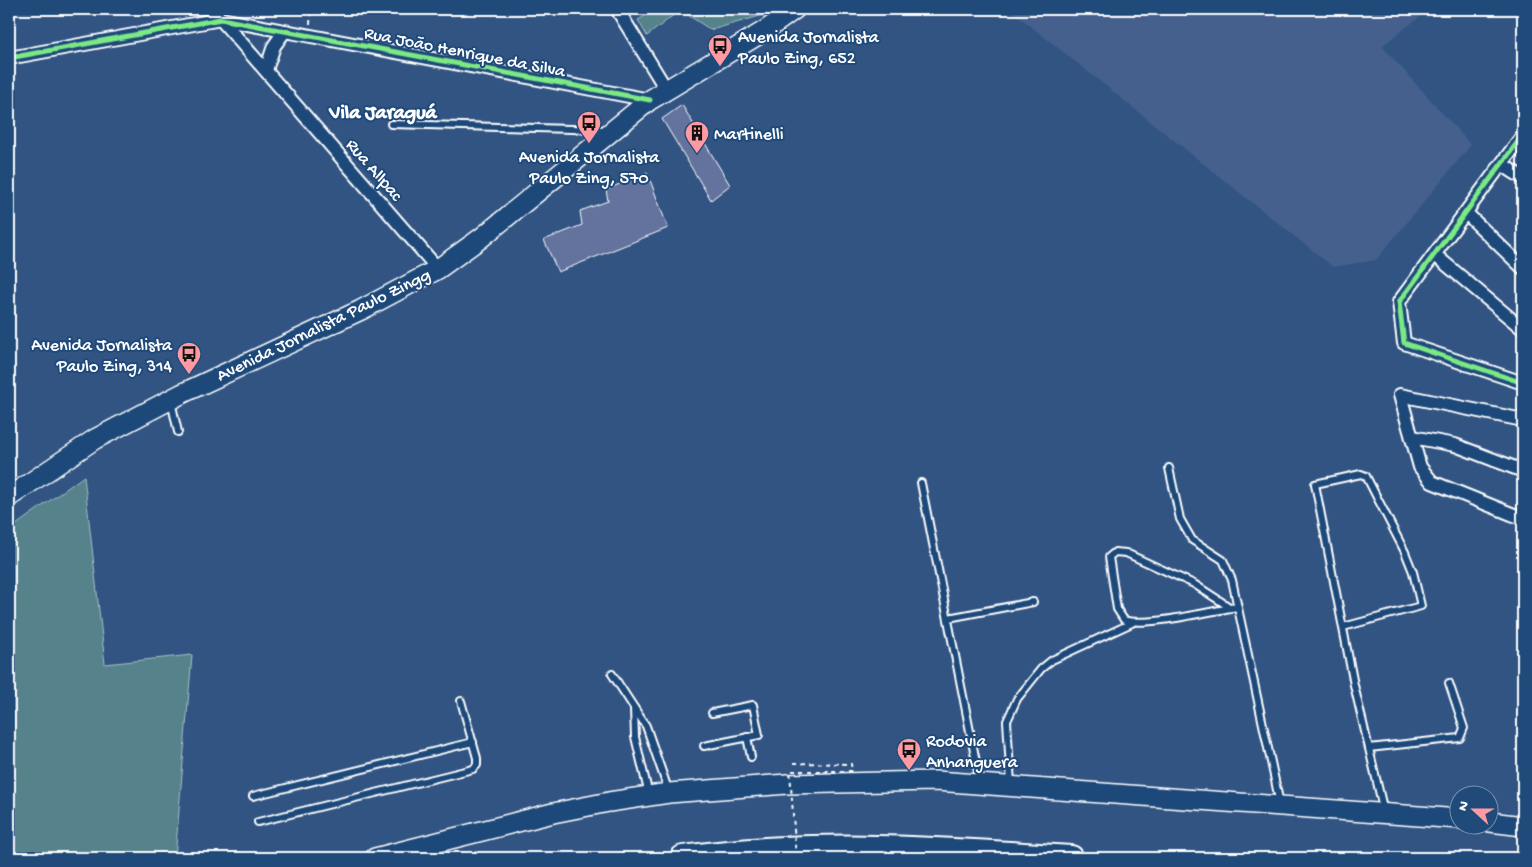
<svg xmlns="http://www.w3.org/2000/svg" width="1532" height="867" viewBox="0 0 1532 867" font-family="'Gochi Hand',sans-serif">
  <rect width="100%" height="100%" fill="#315483"/>
  <filter id="ink" filterUnits="userSpaceOnUse"><feTurbulence type="fractalNoise" baseFrequency=".02" numOctaves="2"/><feDisplacementMap in="SourceGraphic" scale="10" xChannelSelector="R" yChannelSelector="G"/><feConvolveMatrix kernelMatrix="1 2 1 2 8 2 1 2 1" color-interpolation-filters="sRGB"/></filter>
  <g filter="url(#ink)">
    <path fill="#44608d" d="M 1009,9 L 1430,9 L 1382,46 L 1471,145 L 1376,260 L 1333,267 Z"/>
    <g fill="#55828b" stroke="#aac0c5">
      <path d="M 657,9 L 774,9 L 767,14 L 711,30 L 680,10 L 647,36 L 638,20 Z"/>
      <path d="M 84,476 L 105,664 L 192,655 L 175,858 L 9,858 L 9,530 Z"/>
    </g>
    <g fill="#64739e" stroke="#fff">
      <path d="M 682,105 L 730,185 L 711,200 L 662,119 Z"/>
      <path d="M 647,172 L 668,228 L 558,272 L 544,240 L 582,225 L 580,211 L 608,201 L 606,190 Z"/>
    </g>
    <g fill="none" stroke-linecap="round" stroke-linejoin="round">
      <defs>
        <g id="lane">
          <path d="M 391,124 L 606,130"/>
          <path d="M 171,401 L 178,432"/>
          <path d="M 1169,468 L 1180,519 L 1192,540 L 1223,560 L 1232,580 L 1280,804"/>
          <path d="M 921,483 L 980,782"/>
          <path d="M 1231,608 L 1194,584 L 1126,553 L 1115,552 L 1109,557 L 1117,609 L 1124,620 C 1145,627 1206,612 1231,608 L 1238,607"/>
          <path d="M 948,618 L 1033,602"/>
          <path d="M 1343,627 L 1421,606 L 1413,572 L 1405,552 L 1366,476 L 1361,474 L 1315,484 L 1354,685 L 1384,812"/>
          <path d="M 612,674 L 646,726 L 669,792"/>
          <path d="M 634,708 L 635,737 L 649,795"/>
          <path d="M 747,737 L 751,757"/>
          <path d="M 704,746 L 759,735 L 753,705 L 712,713"/>
          <path d="M 1369,748 L 1460,738 L 1464,728 L 1449,683"/>
          <path d="M 1011,784 L 1007,721 L 1017,699 L 1041,669 L 1052,660 L 1132,623"/>
          <path d="M 253,796 L 473,742"/>
          <path d="M 258,822 L 473,769 L 477,765 L 477,758 L 461,701"/>
        </g>
        <g id="street">
          <path d="M 212,9 L 438,269"/>
          <path d="M 617,9 L 666,89"/>
          <path d="M 9,58 L 221,19 L 650,100"/>
          <path d="M 266,70 L 274,46 L 284,32"/>
          <path d="M 1523,135 L 1399,302 L 1404,343 L 1523,383"/>
          <path d="M 1503,165 L 1523,178"/>
          <path d="M 1466,213 L 1523,268"/>
          <path d="M 1435,255 L 1523,329"/>
          <path d="M 1412,437 L 1455,445 L 1523,471"/>
          <path d="M 1519,517 L 1432,482 L 1420,467 L 1400,395 L 1523,420"/>
        </g>
        <g id="secondary">
          <path d="M 9,497 L 95,439 L 183,393 L 361,310 L 438,269 L 481,238 L 650,100 L 766,30 L 795,9"/>
          <path d="M 1490,822 L 1523,826"/>
          <path d="M 375,858 L 553,813 L 609,802 L 669,793 L 787,784 L 936,781 L 1460,819"/>
        </g>
        <path id="highway" d="M 683,858 C 812,840 942,849 1071,858"/>
      </defs>
      <use href="#lane" stroke="#fff" stroke-width="10"/>
      <use href="#street" stroke="#fff" stroke-width="16"/>
      <use href="#secondary" stroke="#fff" stroke-width="22"/>
      <use href="#highway" stroke="#fff" stroke-width="28"/>
      <path stroke="#fff" stroke-width="2" stroke-dasharray="4 4" stroke-linecap="butt" d="M 310,24 L 311,9"/>
      <use href="#lane" stroke="#1f4a7a" stroke-width="6"/>
      <use href="#street" stroke="#1f4a7a" stroke-width="12"/>
      <use href="#secondary" stroke="#1f4a7a" stroke-width="19"/>
      <use href="#highway" stroke="#1f4a7a" stroke-width="24"/>
      <path stroke="#fff" stroke-width="2" stroke-dasharray="4 4" stroke-linecap="butt" d="M 794,763 L 851,764 L 852,771 L 790,771 L 796,858"/>
      <defs>
        <g id="cycleway">
          <path d="M 9,58 L 221,19 L 650,100"/>
          <path d="M 1523,135 L 1399,302 L 1404,343 L 1523,383"/>
        </g>
      </defs>
      <use href="#cycleway" stroke="#1f4a7a" stroke-width="8"/>
      <use href="#cycleway" stroke="#7ce984" stroke-width="5"/>
    </g>
  </g>
  <defs>
    <symbol id="bus-pin" viewBox="-11 -11 22 30"><path d="M0 17L-7.5 6A9.5 9.5 0 1 1 7.5 6Z" fill="#ff9aa2" stroke="#1f4a7a"/><path d="M-5-6H5V4H4V6H2V4H-2V6H-4V4H-5ZM-3.5-4V0h7V-4ZM-3.5 1.2v1.5H-2V1.2ZM2 1.2v1.5H3.5V1.2Z" fill="#111"/></symbol>
    <symbol id="building-pin" viewBox="-11 -11 22 30"><path d="M0 17L-7.5 6A9.5 9.5 0 1 1 7.5 6Z" fill="#ff9aa2" stroke="#1f4a7a"/><path d="M-4-6H4V6H1V3H-1V6H-4ZM-2.5-4.3h1.7v1.8h-1.7ZM.8-4.3h1.7v1.8H.8ZM-2.5-1h1.7V.8h-1.7ZM.8-1h1.7V.8H.8Z" fill="#111"/></symbol>
  </defs>
  <g fill-rule="evenodd">
    <use href="#bus-pin" x="706" y="32" width="28" height="38"/>
    <use href="#bus-pin" x="575" y="109" width="28" height="38"/>
    <use href="#building-pin" x="683" y="119" width="28" height="38"/>
    <use href="#bus-pin" x="175" y="340" width="28" height="38"/>
    <use href="#bus-pin" x="895" y="736" width="28" height="38"/>
  </g>
  <g text-anchor="middle" stroke-width="4" stroke-linejoin="round" paint-order="stroke">
    <g font-size="18" fill="#fff" stroke="#1f4a7a" text-anchor="start">
      <text x="738" y="42">Avenida Jornalista<tspan x="738" dy="21">Paulo Zing, 652</tspan></text>
      <text x="714" y="139">Martinelli</text>
      <text x="589" y="162" text-anchor="middle">Avenida Jornalista<tspan x="589" dy="21">Paulo Zing, 570</tspan></text>
      <text x="172" y="350" text-anchor="end">Avenida Jornalista<tspan x="172" dy="21">Paulo Zing, 314</tspan></text>
      <text x="926" y="746">Rodovia<tspan x="926" dy="21">Anhanguera</tspan></text>
    </g>
    <g font-size="18" fill="#fff" stroke="#1f4a7a">
      <text transform="translate(465 51) rotate(11)" y="6">Rua João Henrique da Silva</text>
      <text transform="translate(375 169) rotate(49)" y="6">Rua Allpac</text>
      <text transform="translate(323 324) rotate(-26)" y="6">Avenida Jornalista Paulo Zingg</text>
    </g>
    <g font-size="20" font-weight="bold" fill="#fff" stroke="#1f4a7a">
      <text x="383" y="118">Vila Jaraguá</text>
    </g>
  </g>
  <rect width="1532" height="867" fill="none" stroke="#1f4a7a" stroke-width="30"/>
  <rect x="15" y="15" width="1502" height="837" fill="none" stroke="#fff" stroke-width="2" filter="url(#ink)"/>
  <g transform="translate(1474 810) rotate(291)"><circle r="24" fill="#1f4a7a" stroke="#7992af"/>
  <path d="M0-4L9 19L0 12L-9 19Z" fill="#ff9aa2"/>
  <text y="-8" font-size="14" font-weight="bold" text-anchor="middle" fill="#ffffff">N</text>
  </g>
</svg>
